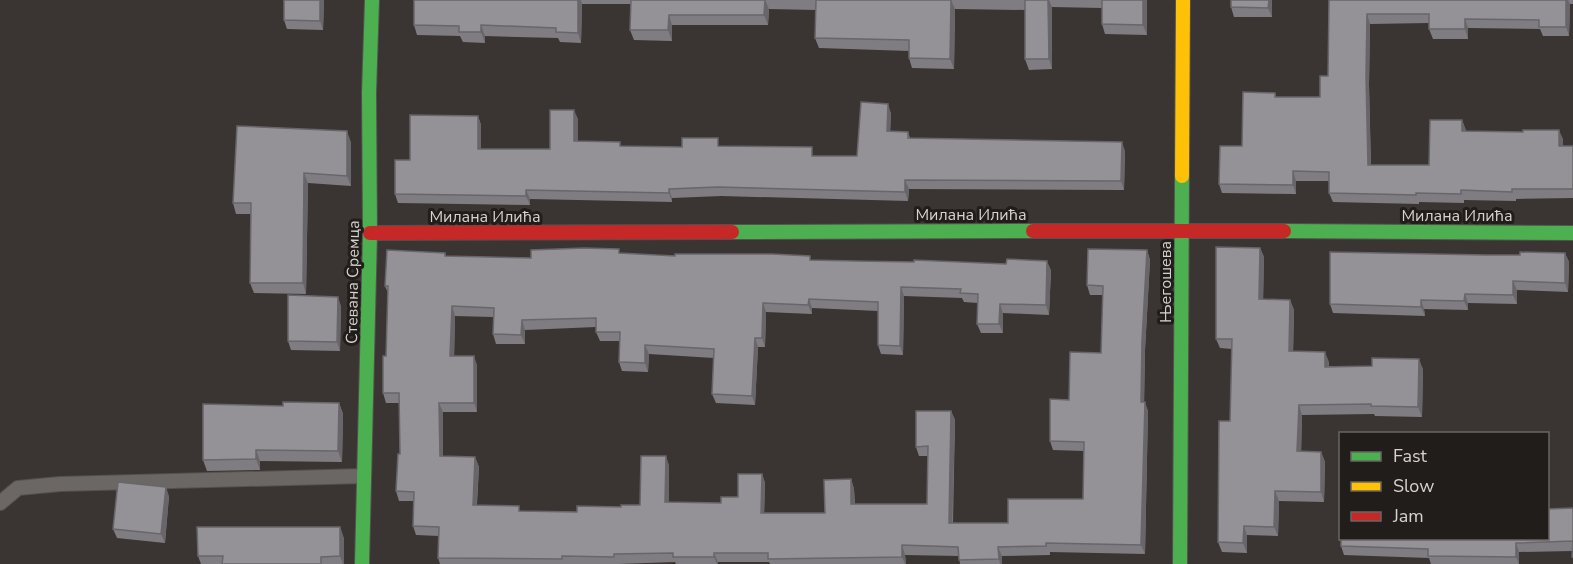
<svg xmlns="http://www.w3.org/2000/svg" width="1573" height="564" viewBox="0 0 1573 564" font-family="'Nunito Sans',sans-serif">
  <rect width="100%" height="100%" fill="#3a3532"/>
  <g fill="none" stroke-linecap="round" stroke-linejoin="round">
    <defs>
      <path id="lane" d="M 0,503 L 18,488 L 60,484 L 364,476"/>
      <g id="fast">
        <path d="M 1284,231 L 1573,233"/>
        <path d="M 732,232 L 1033,231"/>
        <path d="M 362,564 L 370,233 L 369,93 L 372,0"/>
        <path d="M 1180,564 L 1182,176"/>
      </g>
      <path id="slow" d="M 1182,176 L 1183,0"/>
      <g id="jam">
        <path d="M 1033,231 L 1284,231"/>
        <path d="M 370,233 L 732,232"/>
      </g>
    </defs>
    <use href="#lane" stroke="#54514e" stroke-width="16"/>
    <use href="#fast" stroke="#54514e" stroke-width="16"/>
    <use href="#slow" stroke="#54514e" stroke-width="16"/>
    <use href="#jam" stroke="#54514e" stroke-width="16"/>
    <use href="#lane" stroke="#6a6765" stroke-width="14"/>
    <use href="#fast" stroke="#4caf50" stroke-width="14"/>
    <use href="#slow" stroke="#ffc107" stroke-width="14"/>
    <use href="#jam" stroke="#c62828" stroke-width="14"/>
  </g>
  <g fill="#7f7d82">
    <path d="M 324,0 L 323,30 L 287,29 L 284,20 Z"/>
    <path d="M 414,0 L 1147,0 L 1147,35 L 1105,34 L 1102,24 L 1102,8 L 1052,7 L 1052,69 L 1029,70 L 1025,59 L 1025,10 L 955,9 L 954,69 L 912,68 L 909,58 L 909,51 L 819,48 L 815,38 L 816,10 L 769,9 L 768,25 L 672,25 L 672,41 L 634,40 L 630,30 L 631,4 L 582,4 L 581,43 L 560,42 L 558,38 L 485,36 L 485,43 L 463,42 L 460,36 L 417,35 L 414,25 Z"/>
    <path d="M 1231,0 L 1272,0 L 1272,17 L 1234,17 L 1231,7 Z"/>
    <path d="M 1329,0 L 1573,0 L 1573,4 L 1570,4 L 1569,36 L 1543,36 L 1540,29 L 1468,28 L 1468,39 L 1433,39 L 1429,29 L 1429,23 L 1370,24 L 1369,85 L 1371,165 L 1429,165 L 1462,120 L 1466,131 L 1563,139 L 1563,146 L 1573,146 L 1573,198 L 1516,199 L 1516,201 L 1464,200 L 1464,203 L 1419,202 L 1419,204 L 1333,202 L 1329,193 L 1329,181 L 1296,181 L 1296,194 L 1222,193 L 1219,184 L 1275,93 L 1276,97 L 1320,97 L 1328,76 Z"/>
    <path d="M 891,113 L 890,131 L 908,132 L 910,138 L 1125,151 L 1124,190 L 909,189 L 908,201 L 721,196 L 672,198 L 672,202 L 530,199 L 530,205 L 398,203 L 395,194 L 410,160 L 478,116 L 481,125 L 481,149 L 550,149 L 578,119 L 578,141 L 622,146 L 682,147 L 721,146 L 816,156 L 857,156 Z"/>
    <path d="M 351,142 L 351,186 L 308,183 L 306,294 L 254,293 L 250,283 L 251,214 L 236,214 L 233,203 Z"/>
    <path d="M 1260,248 L 1264,257 L 1263,299 L 1290,300 L 1294,310 L 1293,351 L 1329,362 L 1329,366 L 1423,369 L 1422,417 L 1375,416 L 1374,414 L 1302,415 L 1301,451 L 1321,452 L 1325,462 L 1324,502 L 1279,501 L 1278,536 L 1247,535 L 1247,553 L 1222,552 L 1218,542 L 1230,421 L 1232,349 L 1220,348 L 1216,339 Z"/>
    <path d="M 1147,250 L 1150,260 L 1145,350 L 1144,402 L 1148,411 L 1145,554 L 1050,552 L 1050,555 L 1002,556 L 1002,564 L 960,564 L 959,556 L 905,555 L 906,564 L 770,564 L 769,562 L 718,562 L 718,564 L 676,564 L 675,562 L 618,564 L 440,564 L 438,558 L 439,536 L 416,535 L 413,526 L 413,501 L 399,501 L 396,491 L 400,454 L 399,403 L 386,403 L 383,393 L 386,356 L 388,293 L 385,286 L 445,253 L 446,256 L 531,258 L 620,253 L 675,256 L 812,260 L 1051,270 L 1049,315 L 1003,313 L 1003,333 L 981,333 L 977,324 L 978,303 L 964,302 L 962,298 L 904,296 L 903,355 L 881,354 L 878,345 L 878,311 L 812,308 L 812,314 L 766,312 L 765,347 L 758,347 L 755,405 L 716,403 L 712,394 L 714,358 L 649,354 L 648,372 L 622,371 L 619,362 L 619,341 L 600,341 L 596,332 L 596,327 L 525,330 L 525,344 L 496,344 L 493,334 L 493,317 L 455,316 L 454,356 L 477,365 L 477,412 L 443,412 L 443,456 L 475,457 L 479,467 L 477,505 L 521,511 L 577,512 L 640,505 L 669,465 L 669,502 L 721,503 L 738,497 L 762,474 L 765,483 L 764,513 L 825,513 L 851,479 L 854,489 L 855,504 L 927,504 L 928,456 L 919,456 L 916,447 L 951,411 L 955,420 L 953,523 L 1008,523 L 1083,499 L 1084,451 L 1053,450 L 1050,441 L 1069,400 L 1101,353 L 1103,295 L 1090,295 L 1087,285 Z"/>
    <path d="M 1565,253 L 1569,262 L 1568,292 L 1517,290 L 1517,304 L 1468,303 L 1468,310 L 1424,309 L 1425,316 L 1333,313 L 1330,304 L 1520,255 Z"/>
    <path d="M 341,306 L 340,351 L 291,350 L 288,341 Z"/>
    <path d="M 339,403 L 343,414 L 342,462 L 260,461 L 260,470 L 207,471 L 203,460 L 283,406 Z"/>
    <path d="M 169,496 L 165,543 L 117,538 L 113,529 Z"/>
    <path d="M 1573,508 L 1573,559 L 1572,551 L 1519,552 L 1519,564 L 1431,564 L 1429,558 L 1344,555 L 1341,546 Z"/>
    <path d="M 340,527 L 344,539 L 344,564 L 201,564 L 198,556 Z"/>
  </g>
  <g fill="#68666a">
    <path d="M 320,0 L 324,0 L 323,30 L 320,21 Z"/>
    <path d="M 578,0 L 581,0 L 582,4 L 581,43 L 578,33 Z"/>
    <path d="M 765,0 L 769,9 L 768,25 L 764,15 Z"/>
    <path d="M 951,0 L 955,9 L 954,69 L 950,59 Z"/>
    <path d="M 1048,0 L 1049,0 L 1052,7 L 1052,69 L 1049,59 Z"/>
    <path d="M 1143,0 L 1147,0 L 1147,35 L 1143,25 Z"/>
    <path d="M 1269,0 L 1272,0 L 1272,17 L 1268,8 Z"/>
    <path d="M 1566,0 L 1568,0 L 1570,4 L 1569,36 L 1566,27 Z"/>
    <path d="M 1367,14 L 1370,24 L 1369,85 L 1371,174 L 1368,165 L 1366,76 Z"/>
    <path d="M 669,15 L 672,25 L 672,41 L 668,30 Z"/>
    <path d="M 1465,19 L 1468,28 L 1468,39 L 1465,29 Z"/>
    <path d="M 481,25 L 485,36 L 485,43 L 481,32 Z"/>
    <path d="M 888,104 L 891,113 L 890,140 L 887,131 Z"/>
    <path d="M 574,110 L 578,119 L 578,150 L 574,141 Z"/>
    <path d="M 478,116 L 481,125 L 481,158 L 478,149 Z"/>
    <path d="M 1462,120 L 1466,130 L 1465,140 L 1462,131 Z"/>
    <path d="M 1559,130 L 1563,139 L 1563,155 L 1559,146 Z"/>
    <path d="M 347,131 L 351,142 L 351,186 L 347,176 Z"/>
    <path d="M 1122,142 L 1125,151 L 1124,190 L 1121,181 Z"/>
    <path d="M 1293,171 L 1296,181 L 1296,194 L 1293,185 Z"/>
    <path d="M 304,173 L 308,183 L 306,294 L 303,283 Z"/>
    <path d="M 905,180 L 909,189 L 908,201 L 905,192 Z"/>
    <path d="M 669,189 L 672,198 L 672,202 L 669,193 Z"/>
    <path d="M 526,190 L 530,199 L 530,205 L 526,196 Z"/>
    <path d="M 1260,248 L 1264,257 L 1263,309 L 1259,299 Z"/>
    <path d="M 1147,250 L 1150,260 L 1145,350 L 1144,411 L 1141,402 L 1142,341 Z"/>
    <path d="M 1565,253 L 1569,262 L 1568,292 L 1565,283 Z"/>
    <path d="M 1047,261 L 1051,270 L 1049,315 L 1046,305 Z"/>
    <path d="M 1513,281 L 1517,290 L 1517,304 L 1513,295 Z"/>
    <path d="M 901,287 L 904,296 L 903,355 L 900,346 Z"/>
    <path d="M 1465,294 L 1468,303 L 1468,310 L 1464,301 Z"/>
    <path d="M 338,297 L 341,306 L 340,351 L 337,342 Z"/>
    <path d="M 809,299 L 812,308 L 812,314 L 808,305 Z"/>
    <path d="M 1290,300 L 1294,310 L 1293,361 L 1289,351 Z"/>
    <path d="M 1421,300 L 1424,309 L 1425,316 L 1421,307 Z"/>
    <path d="M 763,303 L 766,312 L 765,347 L 762,338 Z"/>
    <path d="M 1000,304 L 1003,313 L 1003,333 L 999,324 Z"/>
    <path d="M 452,306 L 455,316 L 454,365 L 450,356 Z"/>
    <path d="M 522,320 L 525,330 L 525,344 L 521,335 Z"/>
    <path d="M 755,338 L 758,347 L 755,405 L 752,396 Z"/>
    <path d="M 645,345 L 649,354 L 648,372 L 645,363 Z"/>
    <path d="M 1325,352 L 1329,362 L 1328,376 L 1325,367 Z"/>
    <path d="M 474,356 L 477,365 L 477,412 L 474,403 Z"/>
    <path d="M 1419,359 L 1423,369 L 1422,417 L 1418,407 Z"/>
    <path d="M 1145,402 L 1148,411 L 1145,554 L 1141,545 Z"/>
    <path d="M 339,403 L 343,414 L 342,462 L 338,451 Z"/>
    <path d="M 439,403 L 443,412 L 443,465 L 440,456 Z"/>
    <path d="M 1299,405 L 1302,415 L 1301,461 L 1297,451 Z"/>
    <path d="M 951,411 L 955,420 L 952,532 L 949,523 Z"/>
    <path d="M 256,450 L 260,461 L 260,470 L 256,459 Z"/>
    <path d="M 1321,452 L 1325,462 L 1324,502 L 1321,492 Z"/>
    <path d="M 666,456 L 669,465 L 669,511 L 665,502 Z"/>
    <path d="M 475,457 L 479,467 L 476,514 L 473,505 Z"/>
    <path d="M 762,474 L 765,483 L 764,522 L 761,513 Z"/>
    <path d="M 851,479 L 854,489 L 855,513 L 851,504 Z"/>
    <path d="M 166,487 L 169,496 L 165,543 L 161,534 Z"/>
    <path d="M 1275,491 L 1279,501 L 1278,536 L 1274,527 Z"/>
    <path d="M 1244,526 L 1247,535 L 1247,553 L 1243,543 Z"/>
    <path d="M 340,527 L 344,539 L 344,564 L 343,564 L 340,556 Z"/>
    <path d="M 1516,543 L 1519,552 L 1519,564 L 1516,557 Z"/>
    <path d="M 902,545 L 905,555 L 906,564 L 905,564 L 902,557 Z"/>
    <path d="M 998,547 L 1002,556 L 1002,564 L 1000,564 L 999,559 Z"/>
    <path d="M 714,553 L 718,562 L 718,564 L 717,564 L 714,557 Z"/>
  </g>
  <g fill="#949197" stroke="#68666a" stroke-width="1.5">
    <path d="M 284,0 L 320,0 L 320,21 L 284,20 Z"/>
    <path d="M 414,0 L 578,0 L 578,33 L 556,32 L 556,28 L 481,25 L 481,32 L 459,32 L 459,26 L 414,25 Z"/>
    <path d="M 631,0 L 765,0 L 764,15 L 669,15 L 668,30 L 630,30 Z"/>
    <path d="M 816,0 L 951,0 L 950,59 L 909,58 L 909,40 L 815,38 Z"/>
    <path d="M 1025,0 L 1048,0 L 1049,59 L 1025,59 Z"/>
    <path d="M 1102,0 L 1143,0 L 1143,25 L 1102,24 Z"/>
    <path d="M 1231,0 L 1269,0 L 1268,8 L 1231,7 Z"/>
    <path d="M 1329,0 L 1566,0 L 1566,27 L 1539,27 L 1539,20 L 1465,19 L 1465,29 L 1429,29 L 1429,14 L 1367,14 L 1366,76 L 1368,165 L 1429,165 L 1430,120 L 1462,120 L 1462,131 L 1523,132 L 1523,130 L 1559,130 L 1559,146 L 1573,146 L 1573,189 L 1512,189 L 1512,192 L 1461,190 L 1461,194 L 1416,193 L 1416,195 L 1329,193 L 1329,172 L 1293,171 L 1293,185 L 1219,184 L 1220,146 L 1242,146 L 1243,92 L 1275,93 L 1275,97 L 1320,97 L 1320,76 L 1328,76 Z"/>
    <path d="M 861,102 L 888,104 L 887,131 L 908,132 L 908,138 L 1122,142 L 1121,181 L 905,180 L 905,192 L 718,187 L 669,189 L 669,193 L 526,190 L 526,196 L 395,194 L 395,160 L 410,160 L 410,115 L 478,116 L 478,149 L 550,149 L 550,110 L 574,110 L 574,141 L 620,142 L 620,146 L 682,147 L 682,138 L 718,138 L 718,146 L 812,147 L 812,156 L 857,156 Z"/>
    <path d="M 237,126 L 347,131 L 347,176 L 304,173 L 303,283 L 250,283 L 251,203 L 233,203 Z"/>
    <path d="M 1216,247 L 1260,248 L 1259,299 L 1290,300 L 1289,351 L 1325,352 L 1325,367 L 1372,366 L 1372,358 L 1419,359 L 1418,407 L 1371,406 L 1371,404 L 1299,405 L 1297,451 L 1321,452 L 1321,492 L 1275,491 L 1274,527 L 1244,526 L 1243,543 L 1218,542 L 1219,421 L 1230,421 L 1232,339 L 1216,339 Z"/>
    <path d="M 584,248 L 619,249 L 619,253 L 675,256 L 675,254 L 772,254 L 810,256 L 810,260 L 856,261 L 914,262 L 914,260 L 1006,264 L 1007,259 L 1047,261 L 1046,305 L 1000,304 L 999,324 L 977,324 L 978,294 L 960,293 L 961,289 L 901,287 L 900,346 L 878,345 L 878,302 L 809,299 L 808,305 L 763,303 L 762,338 L 755,338 L 752,396 L 712,394 L 714,349 L 645,345 L 645,363 L 619,362 L 620,332 L 596,332 L 596,318 L 522,320 L 521,335 L 493,334 L 494,308 L 452,306 L 450,356 L 474,356 L 474,403 L 439,403 L 440,456 L 475,457 L 473,505 L 519,506 L 519,511 L 577,512 L 577,506 L 621,507 L 621,505 L 640,505 L 641,456 L 666,456 L 665,502 L 721,503 L 721,497 L 738,497 L 738,474 L 762,474 L 761,513 L 825,513 L 824,480 L 851,479 L 851,504 L 927,504 L 928,446 L 916,447 L 916,411 L 951,411 L 949,523 L 1008,523 L 1008,499 L 1083,499 L 1084,442 L 1050,441 L 1050,399 L 1069,400 L 1070,352 L 1101,353 L 1103,286 L 1087,285 L 1088,249 L 1147,250 L 1142,341 L 1141,402 L 1145,402 L 1141,545 L 1046,543 L 1046,546 L 998,547 L 999,559 L 959,560 L 958,547 L 902,545 L 902,557 L 768,559 L 768,553 L 714,553 L 714,557 L 673,557 L 673,553 L 614,554 L 614,557 L 562,556 L 562,559 L 438,558 L 439,527 L 413,526 L 414,492 L 396,491 L 398,454 L 400,454 L 399,393 L 383,393 L 383,356 L 386,356 L 388,286 L 385,286 L 387,250 L 445,253 L 445,256 L 531,258 L 531,250 Z"/>
    <path d="M 1330,252 L 1485,255 L 1520,255 L 1520,252 L 1565,253 L 1565,283 L 1513,281 L 1513,295 L 1465,294 L 1464,301 L 1421,300 L 1421,307 L 1330,304 Z"/>
    <path d="M 288,295 L 338,297 L 337,342 L 288,341 Z"/>
    <path d="M 283,402 L 339,403 L 338,451 L 256,450 L 256,459 L 203,460 L 203,404 L 283,406 Z"/>
    <path d="M 118,482 L 166,487 L 161,534 L 113,529 Z"/>
    <path d="M 1573,508 L 1573,557 L 1572,557 L 1573,541 L 1516,543 L 1516,557 L 1428,556 L 1428,549 L 1341,546 L 1341,538 L 1548,538 L 1548,509 Z"/>
    <path d="M 197,527 L 340,527 L 340,556 L 321,557 L 321,564 L 222,564 L 223,556 L 198,556 Z"/>
  </g>
  <g text-anchor="middle" stroke-width="6" stroke-linejoin="round" paint-order="stroke">
    <g font-size="16" fill="#d7d2ce" stroke="#211d1a">
      <text x="971" y="220">Милана Илића</text>
      <text x="1457" y="221">Милана Илића</text>
      <text x="485" y="222">Милана Илића</text>
      <text transform="translate(352 282) rotate(-89)" y="6">Стевана Сремца</text>
      <text transform="translate(1165 282) rotate(-90)" y="6">Његошева</text>
    </g>
  </g>
  <rect x="1339" y="432" width="210" height="108" fill="#211d1a" stroke="#6a6562" stroke-width="1.5"/>
  <rect x="1351" y="452" width="30" height="9" fill="#4caf50" stroke="#6a6562" stroke-width="1.5"/>
  <text x="1393" y="462" font-size="18" fill="#d7d2ce">Fast</text>
  <rect x="1351" y="482" width="30" height="9" fill="#ffc107" stroke="#6a6562" stroke-width="1.5"/>
  <text x="1393" y="492" font-size="18" fill="#d7d2ce">Slow</text>
  <rect x="1351" y="512" width="30" height="9" fill="#c62828" stroke="#6a6562" stroke-width="1.5"/>
  <text x="1393" y="522" font-size="18" fill="#d7d2ce">Jam</text>
</svg>
